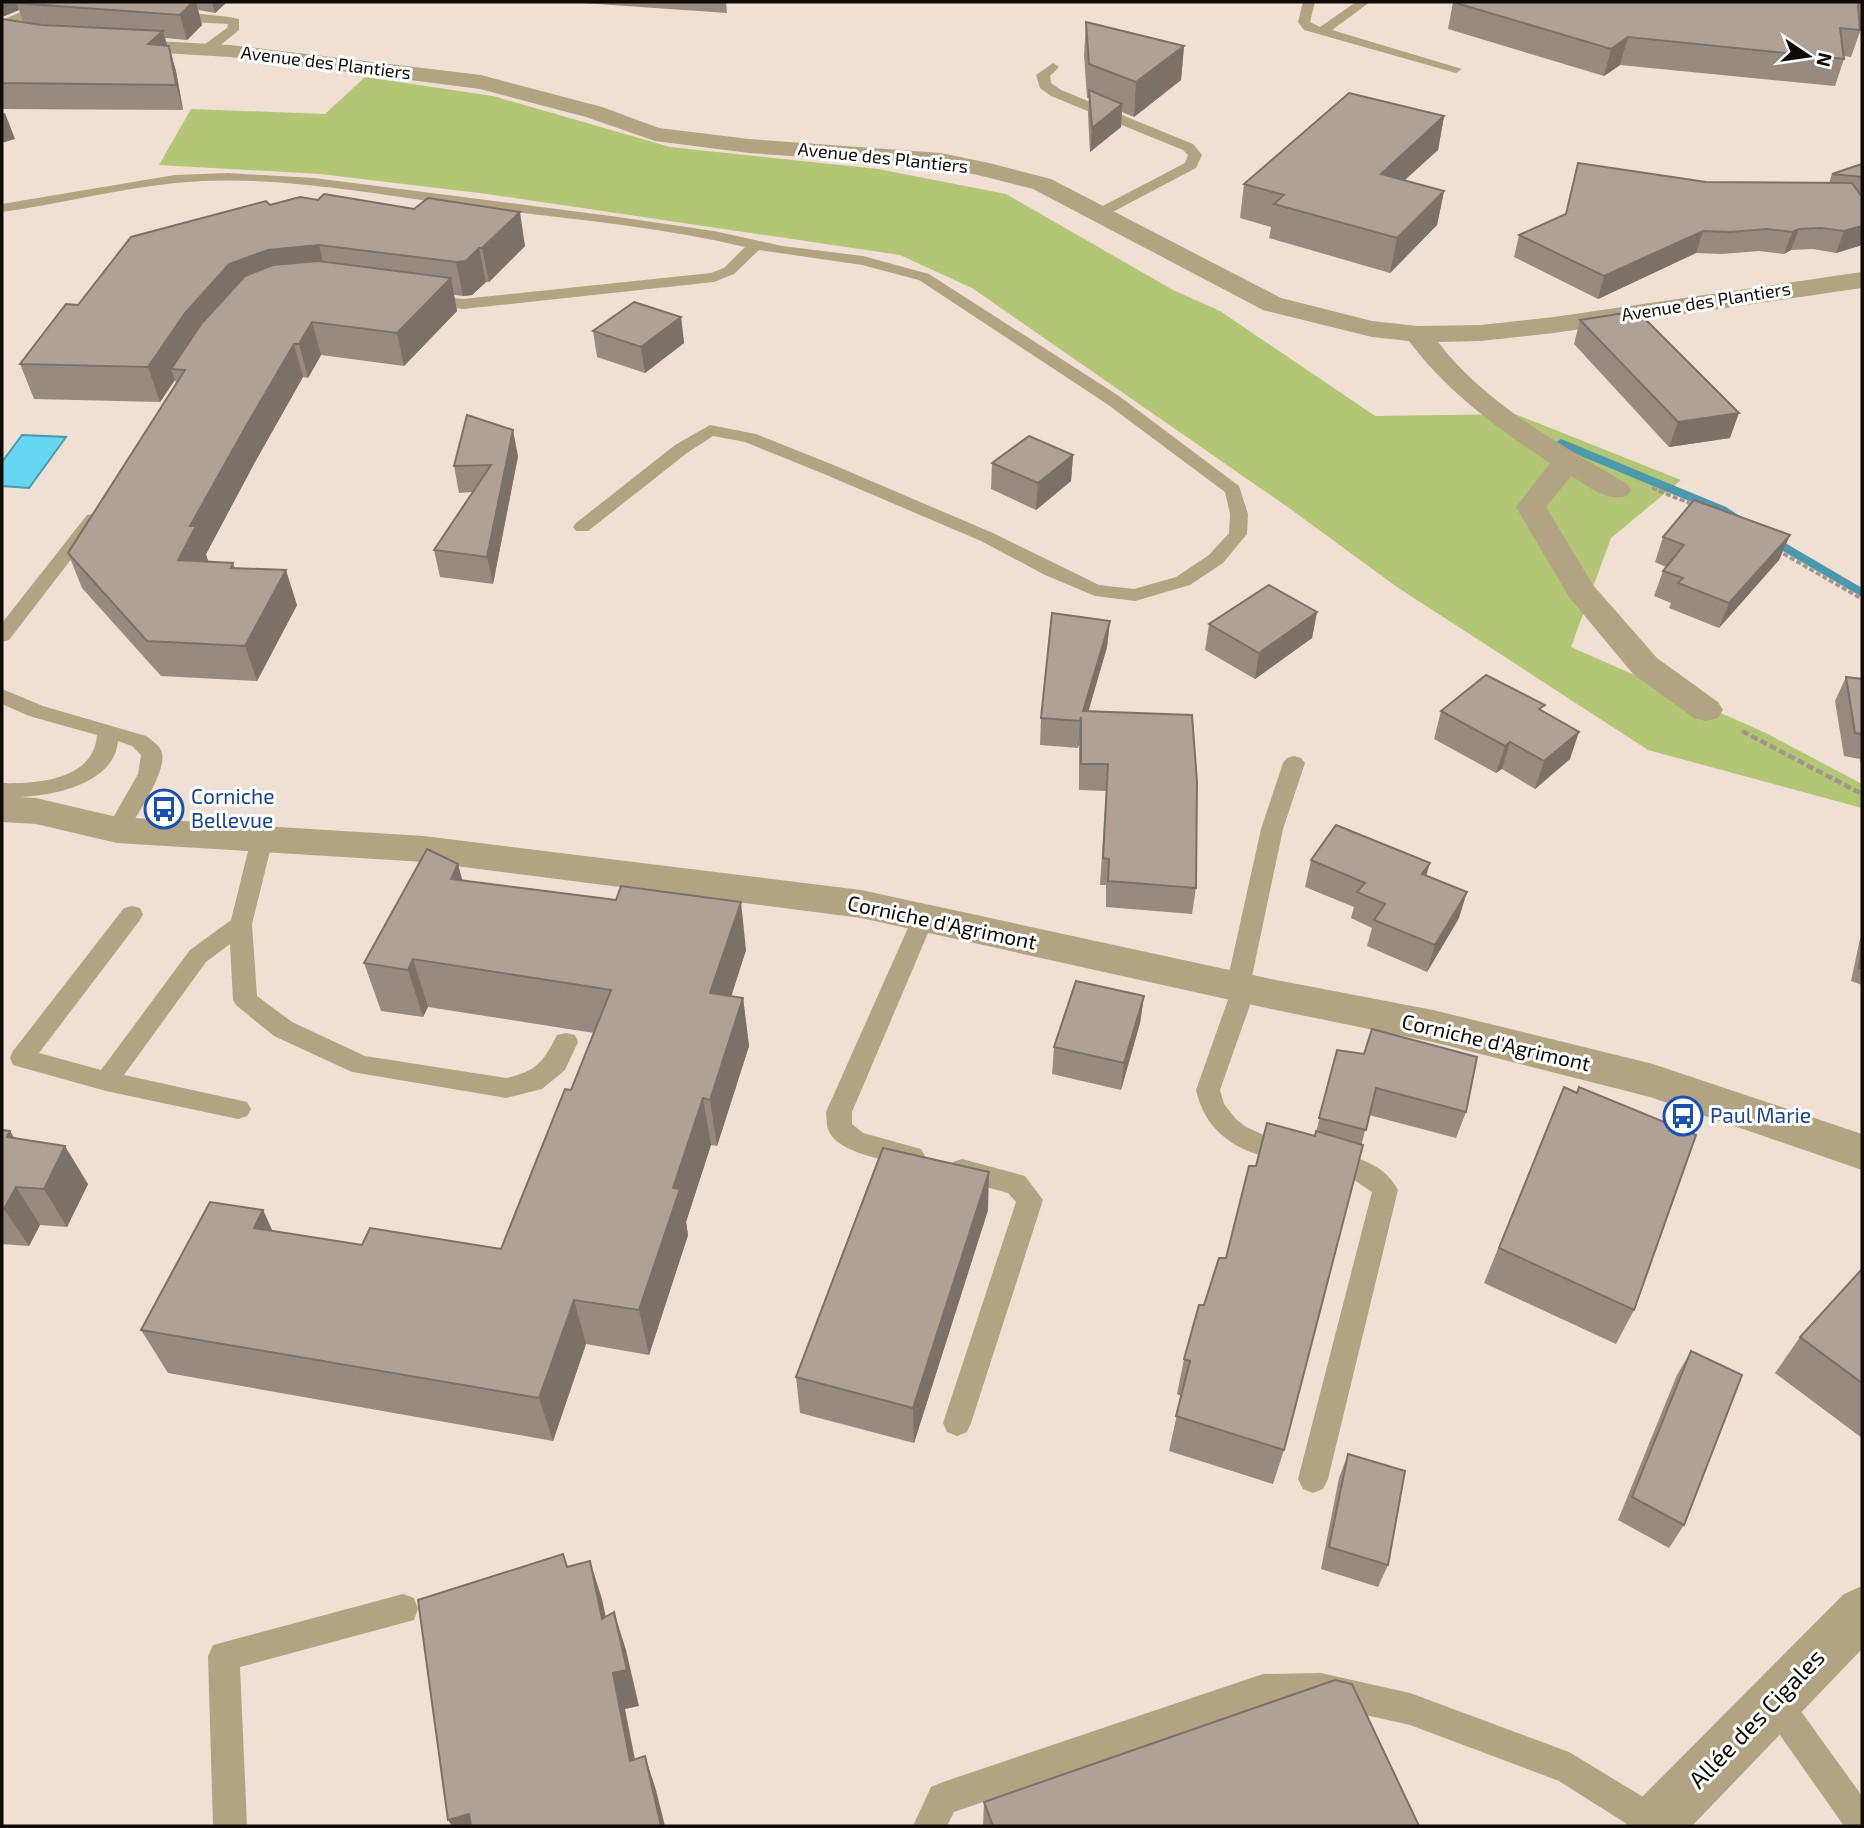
<svg xmlns="http://www.w3.org/2000/svg" width="1864" height="1828" viewBox="0 0 1864 1828" font-family="'Exo 2',sans-serif">
  <rect width="100%" height="100%" fill="#efe0d3"/>
  <path fill="#b2c675" d="M 365,77 L 493,96 L 670,147 L 878,169 L 1006,194 L 1173,290 L 1220,311 L 1375,416 L 1515,414 L 1681,480 L 1611,538 L 1571,647 L 1766,733 L 1862,784 L 1862,808 L 1648,750 L 1397,587 L 1289,508 L 972,288 L 900,255 L 487,194 L 320,174 L 159,165 L 191,109 L 325,114 Z"/>
  <path fill="#66d6f2" stroke="#4c99ac" stroke-width="2" d="M 22,435 L 66,437 L 29,488 L 2,486 L 2,462 Z"/>
  <g fill="none" stroke-linecap="round" stroke-linejoin="round">
    <g fill="#4c99ac" fill-rule="evenodd">
      <path d="M 1561,439 L 1726,507 L 1749,522 L 1747,525 L 1739,525 L 1718,513 L 1557,446 L 1555,443 Z"/>
      <path d="M 1768,533 L 1862,588 L 1862,597 L 1764,540 L 1762,537 Z"/>
    </g>
    <g stroke="#a1958c" stroke-width="3.5" stroke-dasharray="5 2.5" stroke-linecap="butt">
      <path d="M 1652,488 L 1696,506"/>
      <path d="M 1777,550 L 1862,599"/>
    </g>
    <path stroke="#a1958c" stroke-width="4.5" stroke-dasharray="7 3.5" stroke-linecap="butt" d="M 1742,731 L 1862,794"/>
    <g fill="#b2a482" fill-rule="evenodd">
      <path d="M 167,2 L 179,2 L 176,8 C 197,16 218,14 239,19 L 239,30 L 211,53 L 201,53 L 201,47 L 227,28 L 228,24 L 192,22 L 165,13 L 163,10 Z"/>
      <path d="M 1303,2 L 1315,2 L 1310,22 L 1320,27 L 1356,2 L 1370,2 L 1332,30 L 1462,69 L 1456,73 L 1304,30 L 1298,22 Z"/>
      <path d="M 1053,63 L 1059,67 L 1050,76 L 1051,83 L 1061,90 L 1193,144 L 1202,155 L 1196,168 L 1105,216 L 1095,216 L 1093,213 L 1095,210 L 1185,163 L 1188,155 L 1183,150 L 1051,96 L 1040,88 L 1036,75 Z"/>
      <path d="M 228,173 L 314,178 L 611,216 L 714,231 L 782,246 L 863,256 L 929,274 L 1119,396 L 1239,486 L 1248,514 L 1247,534 L 1223,563 L 1190,585 L 1135,601 L 1095,596 L 1045,575 L 981,541 L 824,474 L 745,442 L 713,436 L 687,453 L 588,531 L 576,531 L 573,527 L 576,523 L 675,445 L 710,425 L 756,434 L 836,466 L 993,533 L 1099,585 L 1134,589 L 1176,577 L 1209,555 L 1229,533 L 1230,514 L 1225,492 L 1107,404 L 919,280 L 862,265 L 759,250 L 734,274 L 714,282 L 463,309 L 425,305 L 417,300 L 425,295 L 463,299 L 711,273 L 724,268 L 745,247 C 654,225 559,218 466,206 C 371,194 271,173 175,183 C 117,189 59,204 2,212 L 2,204 L 175,175 Z"/>
      <path d="M 93,514 L 99,515 L 102,519 L 99,523 L 9,640 L 2,642 L 2,623 L 87,515 Z"/>
      <path d="M 2,689 L 43,706 L 146,736 C 151,740 161,746 162,753 C 167,772 135,818 125,835 L 117,838 L 109,835 L 106,830 L 138,774 L 141,755 L 132,746 L 118,741 C 114,789 38,799 2,797 L 2,783 C 37,784 94,780 97,735 L 29,716 L 2,704 Z"/>
      <path d="M 1294,756 L 1301,758 L 1305,763 L 1283,829 L 1251,981 L 1256,988 L 1220,1090 L 1224,1104 L 1236,1119 L 1246,1127 L 1266,1136 L 1300,1146 L 1304,1153 L 1300,1160 C 1289,1164 1279,1161 1268,1158 C 1230,1147 1205,1129 1196,1090 L 1230,994 L 1226,987 L 1261,829 L 1283,763 L 1287,758 Z"/>
      <path d="M 262,831 L 270,834 L 273,839 L 252,924 L 257,996 L 292,1022 L 365,1056 L 506,1078 C 536,1072 544,1061 557,1035 L 566,1033 L 575,1035 L 578,1042 L 565,1070 L 542,1089 L 506,1098 L 352,1072 L 274,1036 L 237,1006 L 233,1000 L 230,944 L 206,962 L 124,1075 L 247,1102 L 251,1109 L 247,1116 L 238,1119 L 106,1091 L 13,1065 L 10,1058 L 13,1051 L 124,908 L 132,906 L 140,908 L 143,914 L 140,920 L 39,1053 L 101,1070 L 190,950 L 231,920 L 251,839 L 254,834 Z"/>
      <path d="M 923,911 L 931,913 L 934,919 L 852,1112 L 852,1124 L 863,1133 L 921,1149 L 925,1156 L 921,1163 L 912,1166 C 890,1161 835,1153 828,1129 C 826,1124 827,1117 826,1112 L 912,919 L 915,913 Z"/>
      <path d="M 1328,1150 C 1356,1157 1384,1163 1398,1190 L 1328,1479 L 1323,1489 L 1313,1493 L 1303,1489 L 1298,1479 L 1372,1192 L 1351,1178 L 1319,1168 L 1315,1161 L 1319,1154 Z"/>
      <path d="M 962,1159 L 1025,1176 L 1043,1200 L 971,1423 L 967,1432 L 957,1436 L 947,1432 L 943,1423 L 1016,1202 L 1008,1193 L 953,1178 L 949,1170 L 953,1162 Z"/>
      <path d="M 403,1594 L 414,1598 L 418,1609 L 414,1620 L 240,1667 L 247,1826 L 213,1826 L 208,1656 L 213,1645 Z"/>
      <path d="M 1321,1673 L 1410,1693 L 1569,1752 L 1668,1812 L 1672,1826 L 1630,1826 L 1559,1781 L 1410,1725 L 1321,1705 L 1263,1706 L 954,1812 L 947,1826 L 913,1826 L 931,1787 L 943,1782 L 1263,1674 Z"/>
      <path d="M 1774,1684 L 1785,1689 L 1862,1796 L 1862,1826 L 1844,1826 L 1763,1711 L 1758,1700 L 1763,1689 Z"/>
    </g>
    <g fill="#b2a482" fill-rule="evenodd">
      <path d="M 44,2 L 71,2 L 68,6 L 2,34 L 2,20 Z"/>
      <path d="M 119,39 L 230,45 L 481,75 L 602,107 L 659,128 L 749,139 L 941,153 L 989,163 L 1051,179 L 1281,298 L 1372,321 L 1418,326 L 1481,325 L 1554,317 L 1862,272 L 1862,288 L 1554,333 L 1481,341 L 1438,342 C 1485,404 1560,444 1627,484 L 1631,490 L 1627,496 C 1605,502 1589,486 1571,476 L 1546,507 L 1593,585 L 1657,658 L 1718,702 L 1723,710 L 1718,718 L 1706,721 L 1694,718 L 1633,674 L 1569,597 L 1516,507 L 1550,463 C 1497,428 1447,392 1409,341 L 1372,337 L 1263,310 L 1033,189 L 986,177 L 941,167 L 749,153 L 655,141 L 586,117 L 480,89 L 230,57 L 111,50 L 108,45 L 111,40 Z"/>
      <path d="M 2,796 L 36,798 L 117,817 L 424,836 L 861,890 L 1271,979 L 1433,1010 L 1653,1064 L 1862,1134 L 1862,1170 L 1650,1097 L 1433,1042 L 1271,1009 L 861,918 L 424,862 L 117,843 L 36,824 L 2,822 Z"/>
      <path d="M 1862,1586 L 1862,1649 L 1692,1826 L 1625,1826 L 1633,1806 L 1844,1594 Z"/>
    </g>
  </g>
  <g fill="#978a81">
    <path d="M 2,2 L 227,2 L 215,13 L 198,10 L 202,25 L 187,40 L 165,38 L 176,71 L 183,110 L 2,109 L 2,19 L 23,22 L 19,10 L 2,17 Z"/>
    <path d="M 569,2 L 726,2 L 727,13 Z"/>
    <path d="M 1453,2 L 1862,2 L 1862,26 L 1851,57 L 1844,56 L 1844,59 L 1835,86 L 1620,65 L 1604,76 L 1448,29 Z"/>
    <path d="M 1086,22 L 1184,46 L 1181,80 L 1134,117 L 1122,112 L 1121,127 L 1090,152 L 1088,114 L 1089,98 L 1087,98 L 1084,55 Z"/>
    <path d="M 1444,116 L 1438,150 L 1404,180 L 1444,191 L 1437,225 L 1390,273 L 1269,238 L 1271,227 L 1240,218 L 1244,184 Z"/>
    <path d="M 1862,164 L 1862,245 L 1836,253 L 1813,249 L 1791,250 L 1784,254 L 1759,251 L 1722,254 L 1696,253 L 1598,299 L 1514,257 L 1519,235 L 1706,182 L 1829,183 L 1832,174 Z"/>
    <path d="M 270,205 L 525,246 L 489,282 L 486,282 L 472,295 L 463,296 L 454,295 L 457,311 L 404,366 L 321,355 L 308,378 L 303,377 L 255,462 L 206,554 L 208,562 L 233,563 L 235,568 L 297,605 L 257,681 L 161,676 L 82,588 L 68,553 L 176,384 L 175,380 L 160,402 L 34,399 L 20,364 L 78,305 Z"/>
    <path d="M 681,317 L 684,343 L 645,373 L 597,357 L 593,331 Z"/>
    <path d="M 1580,320 L 1730,438 L 1669,447 L 1574,344 Z"/>
    <path d="M 1073,455 L 1071,481 L 1036,510 L 991,489 L 992,463 Z"/>
    <path d="M 518,456 L 493,584 L 440,577 L 434,550 L 472,492 L 459,493 L 454,466 Z"/>
    <path d="M 1790,535 L 1779,560 L 1719,628 L 1669,608 L 1671,603 L 1654,596 L 1663,571 L 1666,567 L 1655,562 L 1663,537 Z"/>
    <path d="M 1317,612 L 1312,638 L 1255,679 L 1205,650 L 1209,624 Z"/>
    <path d="M 1110,621 L 1107,647 L 1088,711 L 1196,888 L 1192,914 L 1106,907 L 1106,885 L 1100,885 L 1106,791 L 1079,790 L 1079,744 L 1078,748 L 1040,745 L 1041,718 Z"/>
    <path d="M 1846,677 L 1862,679 L 1862,769 L 1860,759 L 1844,756 L 1835,701 Z"/>
    <path d="M 1441,711 L 1543,711 L 1570,759 L 1535,789 L 1502,769 L 1496,773 L 1434,739 Z"/>
    <path d="M 1311,860 L 1426,876 L 1459,918 L 1427,972 L 1367,946 L 1372,928 L 1351,918 L 1354,907 L 1305,887 Z"/>
    <path d="M 462,880 L 746,950 L 731,996 L 743,998 L 749,1046 L 717,1146 L 711,1145 L 686,1222 L 688,1235 L 649,1355 L 586,1344 L 553,1441 L 168,1373 L 141,1330 L 263,1210 L 272,1231 L 362,1245 L 501,1249 L 571,1090 L 594,1033 L 428,1007 L 423,1017 L 381,1011 L 364,963 Z"/>
    <path d="M 1862,935 L 1862,985 L 1851,981 L 1860,939 Z"/>
    <path d="M 1144,996 L 1140,1023 L 1121,1090 L 1052,1074 L 1054,1047 Z"/>
    <path d="M 1337,1050 L 1466,1112 L 1456,1138 L 1369,1115 L 1284,1450 L 1273,1484 L 1169,1451 L 1181,1396 L 1177,1394 L 1184,1359 L 1204,1305 L 1226,1258 L 1256,1166 L 1315,1136 Z"/>
    <path d="M 1564,1087 L 1634,1310 L 1616,1344 L 1484,1283 Z"/>
    <path d="M 2,1130 L 88,1184 L 67,1227 L 40,1225 L 29,1246 L 2,1244 Z"/>
    <path d="M 988,1210 L 914,1443 L 800,1413 L 796,1377 Z"/>
    <path d="M 1862,1269 L 1862,1438 L 1775,1373 L 1800,1337 Z"/>
    <path d="M 1691,1351 L 1684,1525 L 1669,1548 L 1618,1520 L 1677,1375 Z"/>
    <path d="M 1348,1454 L 1388,1565 L 1378,1587 L 1321,1569 L 1339,1478 Z"/>
    <path d="M 984,1802 L 1419,1826 L 983,1826 Z"/>
  </g>
  <g fill="#7b7169">
    <path d="M 2,2 L 38,2 L 16,3 L 19,10 L 2,17 Z"/>
    <path d="M 193,2 L 196,2 L 202,25 L 187,40 L 180,15 Z"/>
    <path d="M 212,2 L 227,2 L 215,13 Z"/>
    <path d="M 163,31 L 170,56 L 148,44 Z"/>
    <path d="M 1628,37 L 1620,65 L 1604,76 L 1611,49 Z"/>
    <path d="M 169,46 L 176,71 L 183,110 L 176,85 Z"/>
    <path d="M 1184,46 L 1181,80 L 1134,117 L 1136,82 Z"/>
    <path d="M 1122,104 L 1121,127 L 1090,152 L 1092,128 Z"/>
    <path d="M 5,113 L 15,139 L 2,143 L 2,114 Z"/>
    <path d="M 1444,116 L 1438,150 L 1374,208 L 1381,174 Z"/>
    <path d="M 1444,191 L 1437,225 L 1390,273 L 1397,238 Z"/>
    <path d="M 520,212 L 525,246 L 489,282 L 482,248 Z"/>
    <path d="M 1862,226 L 1862,245 L 1836,253 L 1844,231 Z"/>
    <path d="M 1799,229 L 1791,250 L 1784,254 L 1792,232 Z"/>
    <path d="M 1703,231 L 1696,253 L 1598,299 L 1604,276 Z"/>
    <path d="M 319,245 L 327,278 L 171,369 L 175,380 L 160,402 L 148,367 L 185,313 L 229,264 L 268,250 Z"/>
    <path d="M 479,248 L 486,282 L 472,295 L 463,296 L 456,262 Z"/>
    <path d="M 451,278 L 457,311 L 404,366 L 397,333 Z"/>
    <path d="M 681,317 L 684,343 L 645,373 L 641,347 Z"/>
    <path d="M 312,322 L 321,355 L 308,378 L 299,344 Z"/>
    <path d="M 294,344 L 303,377 L 255,462 L 206,554 L 208,561 L 190,595 L 178,560 L 190,526 L 245,428 Z"/>
    <path d="M 1739,413 L 1730,438 L 1669,447 L 1678,422 Z"/>
    <path d="M 513,430 L 518,456 L 493,584 L 487,557 Z"/>
    <path d="M 1073,455 L 1071,481 L 1036,510 L 1038,483 Z"/>
    <path d="M 1790,535 L 1779,560 L 1719,628 L 1729,603 Z"/>
    <path d="M 286,570 L 297,605 L 257,681 L 245,646 Z"/>
    <path d="M 1317,612 L 1312,638 L 1255,679 L 1259,653 Z"/>
    <path d="M 1110,621 L 1107,647 L 1081,737 L 1083,711 Z"/>
    <path d="M 1081,717 L 1079,744 L 1078,748 L 1080,721 Z"/>
    <path d="M 1579,732 L 1570,759 L 1535,789 L 1544,761 Z"/>
    <path d="M 1510,742 L 1502,769 L 1496,773 L 1505,746 Z"/>
    <path d="M 1430,863 L 1422,890 L 1422,874 Z"/>
    <path d="M 458,864 L 471,912 L 451,879 Z"/>
    <path d="M 1467,892 L 1459,918 L 1427,972 L 1435,945 Z"/>
    <path d="M 741,902 L 746,950 L 717,1041 L 710,993 Z"/>
    <path d="M 413,959 L 428,1007 L 423,1017 L 408,970 Z"/>
    <path d="M 1144,996 L 1140,1023 L 1121,1090 L 1124,1063 Z"/>
    <path d="M 743,998 L 749,1046 L 717,1146 L 710,1100 Z"/>
    <path d="M 703,1098 L 711,1145 L 686,1222 L 688,1235 L 649,1355 L 639,1310 L 673,1188 Z"/>
    <path d="M 10,1131 L 34,1170 L 7,1137 Z"/>
    <path d="M 65,1146 L 88,1184 L 67,1227 L 44,1189 Z"/>
    <path d="M 989,1172 L 988,1210 L 914,1443 L 913,1408 Z"/>
    <path d="M 16,1187 L 40,1225 L 29,1246 L 4,1209 Z"/>
    <path d="M 263,1210 L 284,1256 L 254,1228 Z"/>
    <path d="M 574,1300 L 586,1344 L 553,1441 L 539,1398 Z"/>
    <path d="M 590,1561 L 602,1599 L 614,1656 L 602,1619 Z"/>
    <path d="M 614,1612 L 626,1650 L 639,1706 L 625,1709 L 642,1795 L 630,1761 L 613,1673 Z"/>
    <path d="M 645,1756 L 656,1790 L 665,1826 L 661,1826 Z"/>
    <path d="M 469,1814 L 476,1826 L 452,1826 L 448,1820 Z"/>
  </g>
  <g fill="#b0a196" stroke="#7b7169" stroke-width="2">
    <path d="M 20,2 L 193,2 L 180,15 L 16,3 Z"/>
    <path d="M 1453,2 L 1862,2 L 1862,4 L 1858,3 L 1860,30 L 1840,28 L 1844,59 L 1628,37 L 1611,49 Z"/>
    <path d="M 2,19 L 42,25 L 163,31 L 148,44 L 169,46 L 176,85 L 2,83 Z"/>
    <path d="M 1086,22 L 1184,46 L 1136,82 L 1089,64 Z"/>
    <path d="M 1089,90 L 1122,104 L 1092,128 Z"/>
    <path d="M 1349,93 L 1444,116 L 1381,174 L 1444,191 L 1397,238 L 1274,204 L 1284,195 L 1244,184 Z"/>
    <path d="M 1578,163 L 1706,182 L 1852,183 L 1862,197 L 1862,226 L 1844,231 L 1821,228 L 1799,229 L 1792,232 L 1767,229 L 1730,232 L 1703,231 L 1604,276 L 1519,235 L 1566,214 Z"/>
    <path d="M 1862,164 L 1862,177 L 1832,174 Z"/>
    <path d="M 324,194 L 414,209 L 428,198 L 520,212 L 482,248 L 479,248 L 466,261 L 456,262 L 319,245 L 268,250 L 229,264 L 185,313 L 148,367 L 20,364 L 66,304 L 78,305 L 131,237 L 266,201 L 270,205 L 300,197 L 318,200 Z"/>
    <path d="M 318,261 L 451,278 L 397,333 L 312,322 L 299,344 L 294,344 L 245,428 L 190,526 L 196,526 L 178,560 L 233,563 L 231,568 L 286,570 L 245,646 L 147,641 L 68,553 L 185,370 L 171,369 L 202,323 L 245,276 L 273,265 Z"/>
    <path d="M 634,302 L 681,317 L 641,347 L 593,331 Z"/>
    <path d="M 1637,311 L 1739,413 L 1678,422 L 1580,320 Z"/>
    <path d="M 467,415 L 513,430 L 487,557 L 434,550 L 491,465 L 454,466 Z"/>
    <path d="M 1029,436 L 1073,455 L 1038,483 L 992,463 Z"/>
    <path d="M 1694,500 L 1790,535 L 1729,603 L 1678,583 L 1683,578 L 1663,571 L 1684,545 L 1663,537 Z"/>
    <path d="M 1269,585 L 1317,612 L 1259,653 L 1209,624 Z"/>
    <path d="M 1052,613 L 1110,621 L 1083,711 L 1192,715 L 1197,782 L 1196,888 L 1108,881 L 1109,859 L 1103,858 L 1108,764 L 1081,764 L 1081,717 L 1080,721 L 1041,718 Z"/>
    <path d="M 1486,675 L 1545,705 L 1539,709 L 1579,732 L 1544,761 L 1510,742 L 1505,746 L 1441,711 Z"/>
    <path d="M 1846,677 L 1862,679 L 1862,734 L 1855,733 Z"/>
    <path d="M 1336,825 L 1430,863 L 1422,874 L 1467,892 L 1435,945 L 1374,920 L 1385,904 L 1357,892 L 1365,883 L 1311,860 Z"/>
    <path d="M 427,849 L 458,864 L 451,879 L 616,900 L 621,886 L 741,902 L 710,993 L 743,998 L 710,1100 L 703,1098 L 673,1188 L 680,1189 L 639,1310 L 574,1300 L 539,1398 L 141,1330 L 210,1202 L 263,1210 L 254,1228 L 362,1245 L 370,1228 L 501,1249 L 565,1089 L 571,1090 L 611,990 L 413,959 L 408,970 L 364,963 Z"/>
    <path d="M 1862,951 L 1862,969 L 1859,968 Z"/>
    <path d="M 1076,981 L 1144,996 L 1124,1063 L 1054,1047 Z"/>
    <path d="M 1372,1029 L 1477,1057 L 1466,1112 L 1376,1088 L 1366,1130 L 1319,1118 L 1337,1050 L 1364,1054 Z"/>
    <path d="M 1564,1087 L 1577,1093 L 1579,1087 L 1696,1135 L 1634,1310 L 1499,1248 Z"/>
    <path d="M 1267,1123 L 1315,1136 L 1316,1131 L 1363,1145 L 1284,1450 L 1176,1416 L 1190,1361 L 1184,1359 L 1199,1305 L 1204,1305 L 1219,1258 L 1226,1258 L 1249,1166 L 1256,1166 Z"/>
    <path d="M 2,1130 L 10,1131 L 7,1137 L 65,1146 L 44,1189 L 16,1187 L 4,1209 L 2,1208 Z"/>
    <path d="M 883,1148 L 989,1172 L 913,1408 L 796,1377 Z"/>
    <path d="M 1862,1269 L 1862,1383 L 1800,1337 Z"/>
    <path d="M 1691,1351 L 1742,1375 L 1684,1525 L 1632,1497 Z"/>
    <path d="M 1348,1454 L 1405,1471 L 1388,1565 L 1329,1547 Z"/>
    <path d="M 563,1554 L 567,1567 L 590,1561 L 602,1619 L 614,1612 L 627,1670 L 613,1673 L 630,1761 L 645,1756 L 661,1826 L 471,1826 L 469,1814 L 448,1820 L 418,1600 Z"/>
    <path d="M 1335,1680 L 1352,1684 L 1419,1826 L 993,1826 L 984,1802 Z"/>
  </g>
  <defs>
    <symbol id="bus-ring" viewBox="-11 -11 22 22"><circle r="9.5" fill="#fff" stroke="#1a4fb4" stroke-width="1.5"/><path d="M-5-6H5V4H4V6H2V4H-2V6H-4V4H-5ZM-3.5-4V0h7V-4ZM-3.5 1.2v1.5H-2V1.2ZM2 1.2v1.5H3.5V1.2Z" fill="#1a4fb4"/></symbol>
  </defs>
  <g fill-rule="evenodd">
    <use href="#bus-ring" x="142" y="787" width="44" height="44"/>
    <use href="#bus-ring" x="1661" y="1094" width="44" height="44"/>
  </g>
  <g text-anchor="middle" stroke-width="6" stroke-linejoin="round" paint-order="stroke">
    <g font-size="18" fill="#100b07" stroke="#fff">
      <text transform="translate(326 63) rotate(7)" y="6">Avenue des Plantiers</text>
      <text transform="translate(883 158) rotate(6)" y="6">Avenue des Plantiers</text>
      <text transform="translate(1706 302) rotate(-9)" y="6">Avenue des Plantiers</text>
    </g>
    <g font-size="21" fill="#164399" stroke="#fff" text-anchor="start">
      <text x="191" y="804">Corniche<tspan x="191" dy="24">Bellevue</tspan></text>
      <text x="1710" y="1123">Paul Marie</text>
    </g>
    <g font-size="21" fill="#100b07" stroke="#fff">
      <text transform="translate(942 923) rotate(12)" y="7">Corniche d'Agrimont</text>
      <text transform="translate(1496 1043) rotate(13)" y="7">Corniche d'Agrimont</text>
    </g>
    <g font-size="24" fill="#100b07" stroke="#fff">
      <text transform="translate(1757 1719) rotate(-46)" y="8">Allée des Cigales</text>
    </g>
  </g>
  <rect width="1864" height="1828" fill="none" stroke="#100b07" stroke-width="7"/>
  <g transform="translate(1808 56) rotate(103)" stroke="#ffffff" stroke-width="5" paint-order="stroke">
  <path d="M0-5L12 26L0 18L-12 26Z" fill="#100b07"/>
  <text y="-10" font-size="19" font-weight="bold" text-anchor="middle" fill="#100b07">N</text>
  </g>
</svg>
